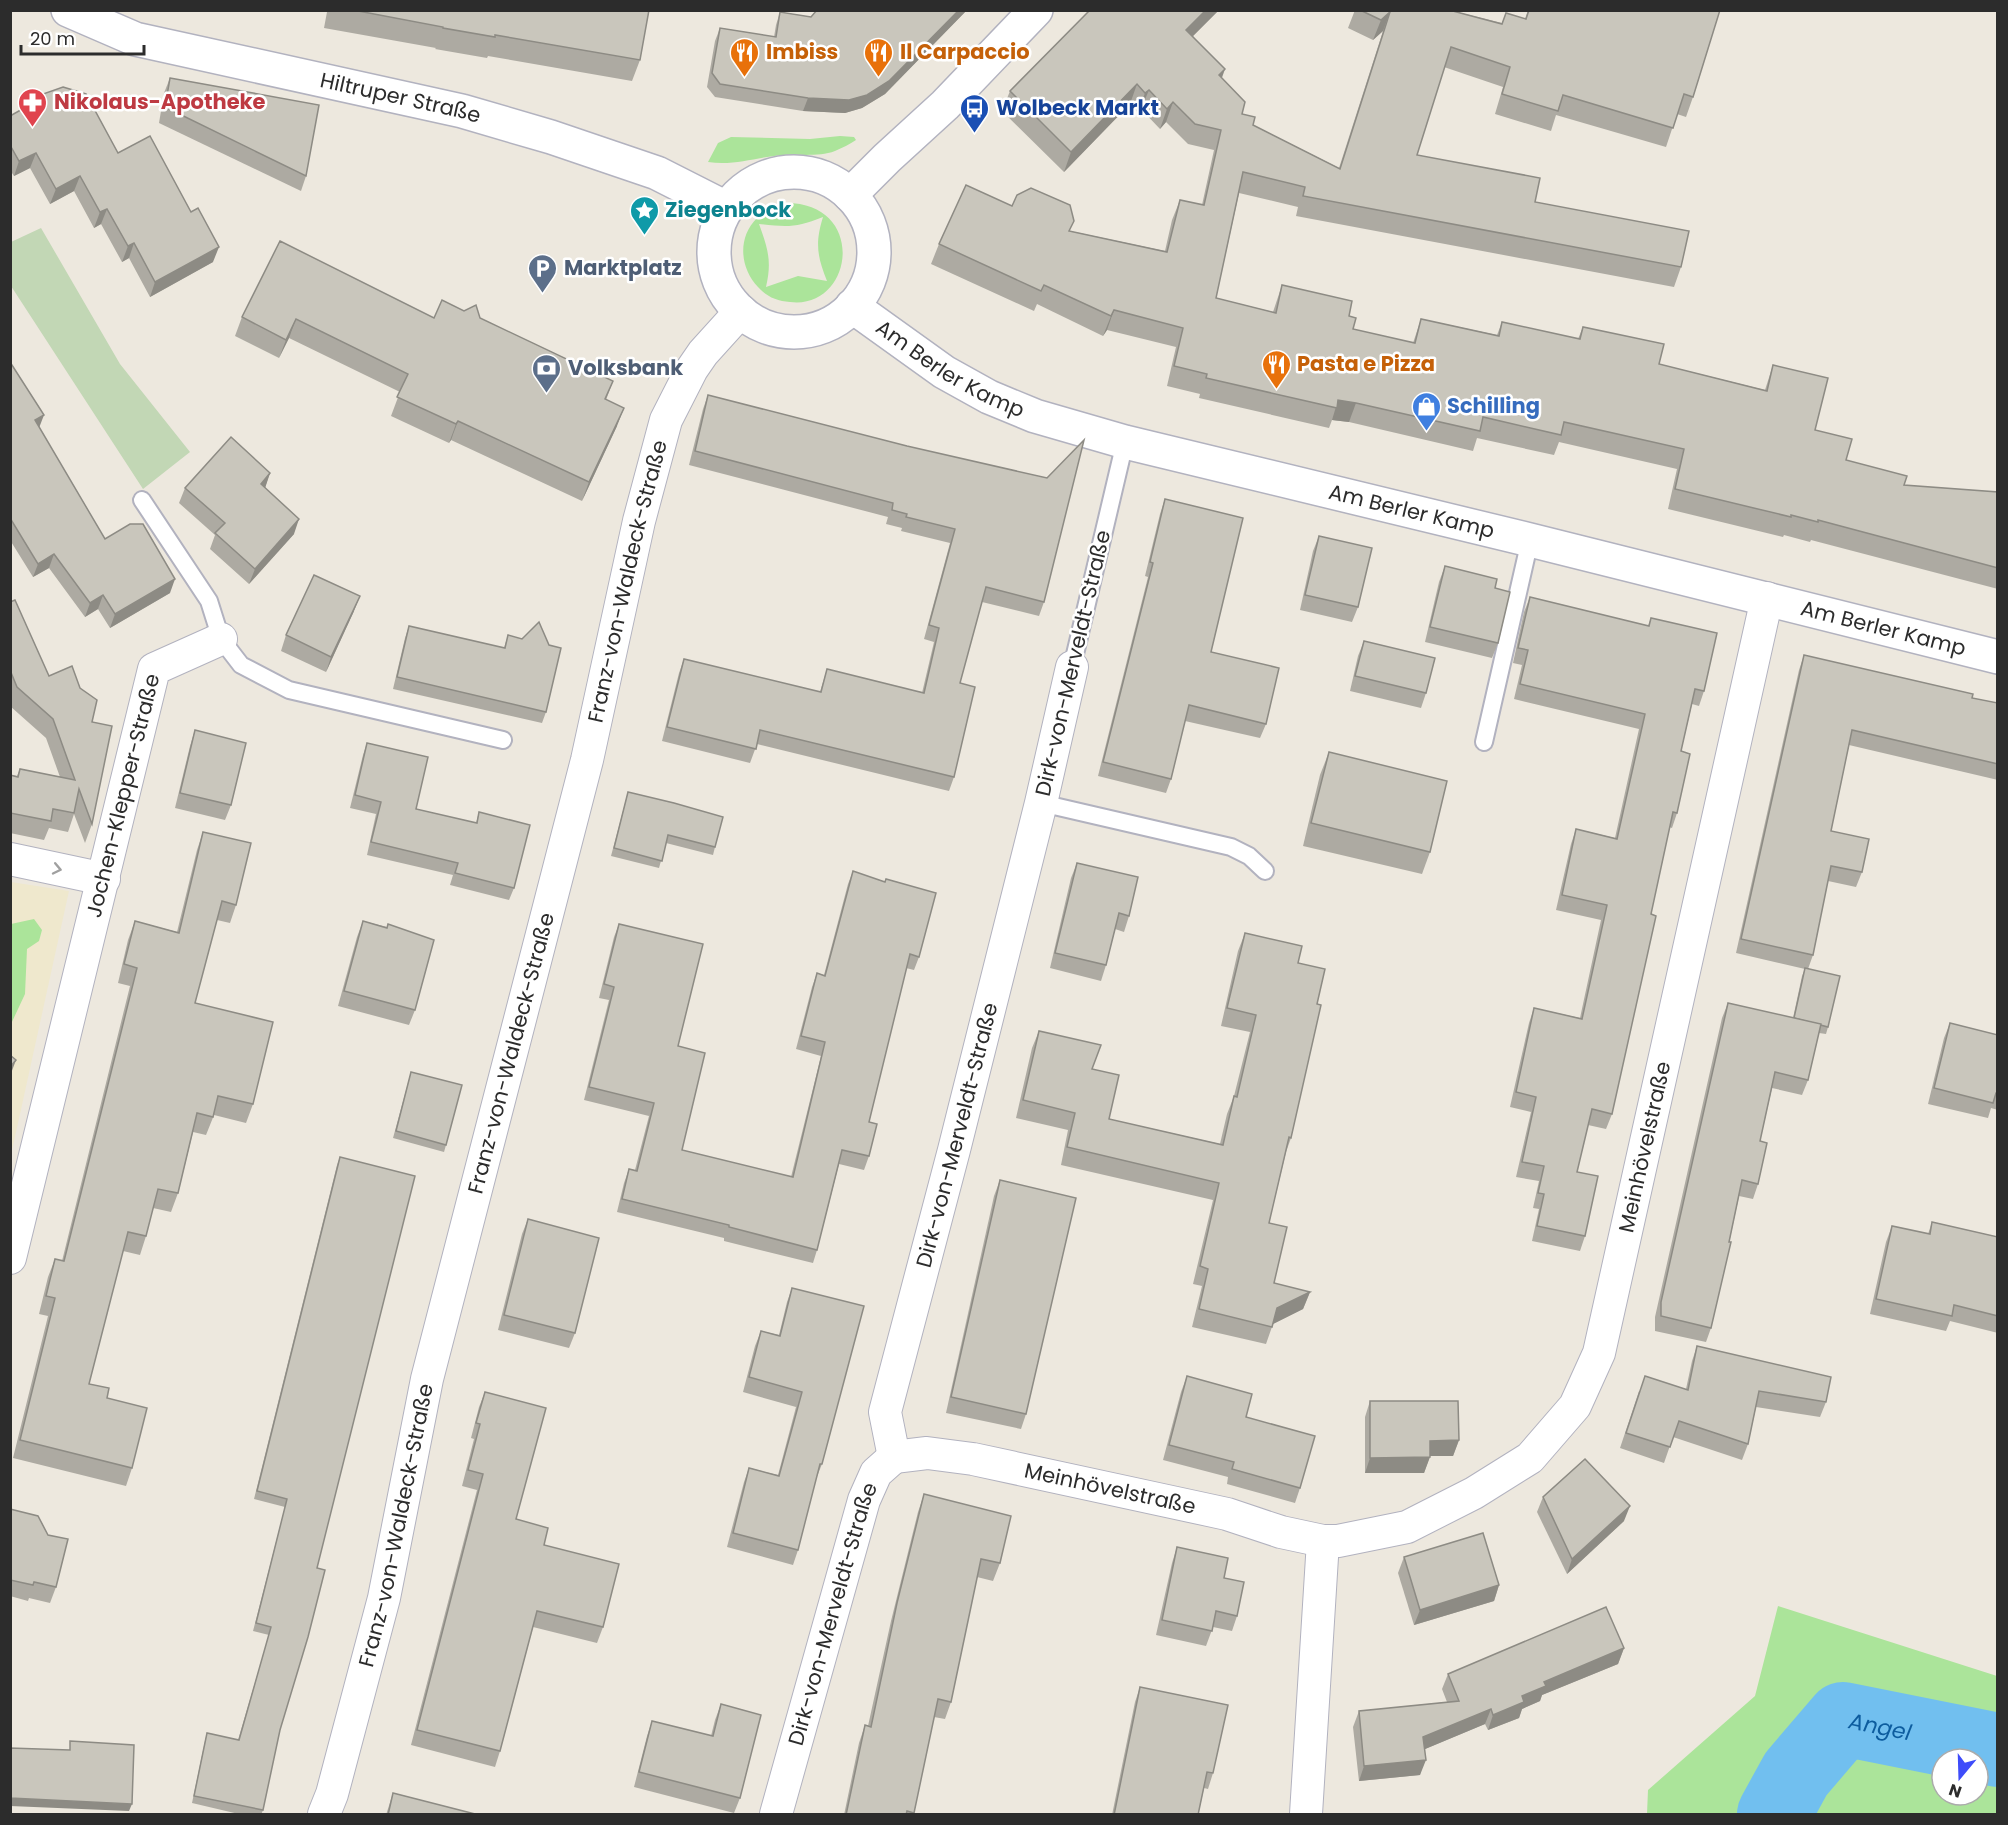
<svg xmlns="http://www.w3.org/2000/svg" width="2008" height="1825" viewBox="0 0 2008 1825" font-family="Poppins,sans-serif">
  <rect width="100%" height="100%" fill="#ede8de"/>
  <path fill="#efe8cd" d="M 11,882 L 69,891 L 11,1155 Z"/>
  <g fill="#abe49a" fill-rule="evenodd">
    <path d="M 840,136 L 854,137 L 856,140 C 850,144 842,148 835,151 C 819,157 800,154 783,155 C 756,157 735,166 708,162 L 718,143 L 731,137 L 810,139 Z"/>
    <path d="M 785,203 C 868,202 854,310 790,302 C 777,301 767,297 758,287 C 740,268 737,238 757,218 C 764,210 775,206 785,203 ZM 823,217 C 815,243 817,256 827,281 L 798,276 L 766,287 C 772,261 768,249 759,224 C 787,227 796,228 823,217 Z"/>
    <path d="M 34,919 L 42,930 L 39,941 L 27,949 L 25,994 L 11,1024 L 11,924 Z"/>
    <path d="M 1778,1606 L 1997,1676 L 1997,1814 L 1647,1814 L 1648,1790 L 1755,1696 ZM 1942,1759 L 1978,1759 L 1978,1795 L 1942,1795 Z"/>
  </g>
  <path fill="#c2d7b5" d="M 41,228 L 120,364 L 190,452 L 143,489 L 11,286 L 11,242 Z"/>
  <g fill="none" stroke-linecap="round" stroke-linejoin="round">
    <path stroke="#71bfef" stroke-width="74" id="s1" d="M 1774,1814 L 1796,1774 L 1843,1719 L 1998,1750"/>
    <defs>
      <g id="service">
        <path d="M 142,500 L 209,601 L 221,639 L 241,665 L 289,690 L 503,740"/>
        <path d="M 1072,667 L 1125,442"/>
        <path d="M 1484,742 L 1530,540"/>
        <path d="M 1041,803 L 1231,847 L 1249,856 L 1265,871"/>
      </g>
      <g id="minor">
        <path d="M 10,859 L 104,879"/>
        <path id="s2" d="M 10,1258 L 154,669 L 221,639"/>
        <path id="s3" d="M 894,1457 L 927,1453 L 973,1459 L 1227,1514 L 1281,1532 L 1323,1541 L 1338,1541 L 1407,1527 L 1474,1493 L 1530,1458 L 1575,1406 L 1599,1353 L 1767,598"/>
        <path id="s4" d="M 894,1457 L 885,1412 L 954,1150 L 1041,803 L 1072,667"/>
        <path id="s5" d="M 324,1814 L 332,1794 L 384,1598 L 427,1379 L 587,760 L 639,521 L 666,420 L 692,369 L 703,353 L 741,311"/>
        <path id="s6" d="M 776,1814 L 864,1500 L 876,1473 L 894,1457"/>
        <path d="M 1306,1814 L 1323,1541"/>
      </g>
      <g id="tertiary">
        <path id="s7" d="M 68,10 L 135,39 L 462,111 L 551,137 L 657,173 L 726,208"/>
        <circle cx="794" cy="252" r="80"/>
        <path d="M 850,195 L 887,158 L 945,105 L 1036,10"/>
        <path id="s8" d="M 852,306 L 944,372 L 989,397 L 1035,416 L 1125,442 L 1530,540 L 1998,657"/>
      </g>
    </defs>
    <use href="#service" stroke="#b2b2bf" stroke-width="20"/>
    <use href="#minor" stroke="#b2b2bf" stroke-width="34"/>
    <use href="#tertiary" stroke="#b2b2bf" stroke-width="36"/>
    <use href="#service" stroke="#fff" stroke-width="16"/>
    <use href="#minor" stroke="#fff" stroke-width="32"/>
    <use href="#tertiary" stroke="#fff" stroke-width="33"/>
  </g>
  <g fill="#adaaa2">
    <path d="M 313,10 L 649,10 L 640,60 L 632,81 L 488,56 L 487,58 L 435,49 L 436,48 L 324,28 L 327,12 Z"/>
    <path d="M 817,10 L 967,10 L 885,94 L 862,108 L 845,113 L 803,111 L 715,97 L 707,87 L 715,41 L 720,28 L 774,37 L 776,25 L 780,12 L 811,17 Z"/>
    <path d="M 1090,10 L 1219,10 L 1193,36 L 1221,78 L 1242,114 L 1253,125 L 1339,168 L 1383,31 L 1373,40 L 1348,28 L 1355,10 L 1449,10 L 1502,23 L 1506,13 L 1525,19 L 1528,10 L 1720,10 L 1693,97 L 1686,117 L 1677,114 L 1666,147 L 1556,115 L 1551,131 L 1495,114 L 1503,87 L 1444,67 L 1417,155 L 1535,202 L 1681,267 L 1674,287 L 1296,216 L 1298,207 L 1239,193 L 1216,298 L 1273,312 L 1282,285 L 1349,316 L 1353,329 L 1413,343 L 1421,319 L 1497,335 L 1502,322 L 1578,339 L 1583,327 L 1659,364 L 1765,390 L 1773,365 L 1815,430 L 1846,460 L 1904,485 L 1998,492 L 1998,589 L 1811,540 L 1810,542 L 1784,535 L 1783,537 L 1668,509 L 1677,469 L 1559,442 L 1554,455 L 1477,438 L 1473,451 L 1349,422 L 1332,420 L 1329,428 L 1199,398 L 1200,394 L 1167,386 L 1176,347 L 1107,330 L 1103,336 L 1037,304 L 1034,311 L 931,264 L 939,244 L 1012,206 L 1070,231 L 1165,251 L 1172,220 L 1180,200 L 1202,205 L 1214,150 L 1188,144 L 1166,122 L 1160,129 L 1141,109 L 1138,113 L 1130,104 L 1064,172 L 1002,111 L 1010,91 Z"/>
    <path d="M 170,78 L 306,176 L 301,191 L 159,123 L 164,93 Z"/>
    <path d="M 43,94 L 118,153 L 213,262 L 150,297 L 129,258 L 122,262 L 101,224 L 94,228 L 74,191 L 50,204 L 30,168 L 14,176 L 10,170 L 10,116 L 42,99 Z"/>
    <path d="M 242,317 L 480,318 L 613,381 L 606,400 L 617,426 L 582,501 L 451,440 L 449,443 L 391,416 L 400,392 L 289,338 L 279,358 L 235,336 Z"/>
    <path d="M 10,362 L 39,428 L 105,539 L 170,593 L 110,628 L 98,609 L 85,617 L 49,568 L 33,577 L 10,540 Z"/>
    <path d="M 708,395 L 907,446 L 1044,602 L 1039,616 L 982,602 L 960,683 L 954,777 L 949,791 L 757,744 L 750,763 L 662,741 L 679,673 L 684,659 L 820,692 L 827,669 L 922,693 L 934,642 L 924,639 L 950,543 L 901,531 L 902,528 L 886,524 L 888,517 L 689,465 L 703,409 Z"/>
    <path d="M 270,473 L 265,488 L 294,534 L 249,584 L 210,549 L 215,535 L 179,503 L 185,488 Z"/>
    <path d="M 1165,499 L 1211,652 L 1266,724 L 1260,738 L 1185,721 L 1171,779 L 1166,793 L 1098,776 L 1148,577 L 1145,576 L 1160,514 Z"/>
    <path d="M 1319,536 L 1358,607 L 1352,622 L 1300,610 L 1313,551 Z"/>
    <path d="M 1445,566 L 1495,588 L 1498,643 L 1492,658 L 1425,642 L 1439,582 Z"/>
    <path d="M 1530,597 L 1648,626 L 1651,618 L 1704,691 L 1699,706 L 1692,704 L 1681,751 L 1677,813 L 1672,828 L 1669,827 L 1651,914 L 1612,1114 L 1606,1129 L 1588,1125 L 1577,1172 L 1585,1236 L 1580,1251 L 1532,1241 L 1539,1209 L 1533,1208 L 1539,1181 L 1516,1177 L 1531,1112 L 1510,1107 L 1529,1023 L 1534,1008 L 1580,1018 L 1601,920 L 1556,910 L 1571,844 L 1576,829 L 1615,838 L 1639,729 L 1514,699 L 1522,665 L 1513,663 L 1524,612 Z"/>
    <path d="M 10,602 L 49,676 L 92,722 L 92,824 L 85,843 L 74,814 L 68,832 L 49,828 L 44,840 L 10,833 L 10,775 L 17,776 L 20,769 L 60,777 L 46,738 L 10,706 Z"/>
    <path d="M 354,611 L 326,672 L 281,651 L 286,635 Z"/>
    <path d="M 409,626 L 504,648 L 508,635 L 546,712 L 542,723 L 393,689 L 405,638 Z"/>
    <path d="M 1364,641 L 1426,693 L 1421,708 L 1350,691 L 1358,656 Z"/>
    <path d="M 1804,655 L 1972,698 L 1998,703 L 1998,780 L 1849,745 L 1831,831 L 1862,872 L 1856,887 L 1828,881 L 1813,955 L 1808,969 L 1828,1027 L 1826,1034 L 1819,1033 L 1808,1080 L 1802,1095 L 1772,1088 L 1760,1141 L 1758,1184 L 1753,1199 L 1739,1196 L 1711,1328 L 1706,1342 L 1655,1331 L 1655,1317 L 1722,1018 L 1728,1003 L 1793,1018 L 1802,976 L 1805,969 L 1736,953 L 1799,670 Z"/>
    <path d="M 195,730 L 231,805 L 225,820 L 175,808 L 190,746 Z"/>
    <path d="M 367,743 L 416,809 L 476,823 L 479,812 L 514,888 L 509,900 L 450,885 L 453,875 L 367,855 L 376,814 L 350,808 L 363,755 Z"/>
    <path d="M 1329,752 L 1430,852 L 1422,874 L 1303,846 L 1320,775 Z"/>
    <path d="M 628,792 L 715,847 L 713,855 L 666,843 L 659,868 L 611,856 Z"/>
    <path d="M 203,832 L 236,905 L 230,923 L 217,920 L 195,1003 L 253,1104 L 246,1123 L 214,1115 L 206,1135 L 193,1132 L 178,1193 L 171,1212 L 153,1208 L 146,1236 L 140,1255 L 123,1251 L 89,1384 L 107,1398 L 132,1468 L 126,1486 L 13,1458 L 48,1316 L 39,1314 L 48,1277 L 55,1259 L 62,1261 L 130,986 L 118,983 L 128,940 L 135,921 L 177,932 L 197,850 Z"/>
    <path d="M 1077,863 L 1129,916 L 1124,932 L 1115,929 L 1106,965 L 1101,981 L 1050,968 L 1071,878 Z"/>
    <path d="M 853,871 L 919,957 L 914,970 L 906,968 L 869,1122 L 869,1156 L 864,1170 L 839,1164 L 817,1250 L 813,1263 L 724,1241 L 724,1238 L 617,1212 L 624,1183 L 629,1169 L 635,1170 L 649,1116 L 584,1100 L 609,1000 L 599,998 L 614,937 L 619,924 L 678,1046 L 682,1150 L 791,1177 L 821,1056 L 796,1049 L 812,987 L 817,973 L 824,975 L 848,884 Z"/>
    <path d="M 363,921 L 387,927 L 388,924 L 415,1010 L 409,1025 L 338,1006 L 357,937 Z"/>
    <path d="M 1245,933 L 1298,963 L 1317,1004 L 1291,1138 L 1286,1152 L 1269,1223 L 1274,1283 L 1310,1292 L 1303,1309 L 1273,1324 L 1266,1344 L 1192,1327 L 1202,1286 L 1193,1284 L 1213,1200 L 1061,1165 L 1068,1130 L 1016,1118 L 1032,1048 L 1039,1031 L 1092,1069 L 1109,1119 L 1220,1144 L 1227,1114 L 1234,1096 L 1250,1032 L 1221,1026 L 1238,951 Z"/>
    <path d="M 1950,1023 L 1998,1035 L 1998,1110 L 1991,1108 L 1988,1118 L 1928,1104 L 1944,1038 Z"/>
    <path d="M 411,1072 L 446,1145 L 444,1152 L 393,1138 Z"/>
    <path d="M 340,1157 L 317,1568 L 280,1730 L 263,1810 L 261,1815 L 243,1815 L 192,1803 L 205,1741 L 207,1733 L 238,1740 L 269,1635 L 253,1631 L 285,1507 L 254,1499 L 337,1165 Z"/>
    <path d="M 1000,1180 L 1026,1414 L 1021,1429 L 946,1413 L 994,1196 Z"/>
    <path d="M 528,1219 L 575,1333 L 569,1348 L 498,1330 L 522,1234 Z"/>
    <path d="M 1932,1222 L 1998,1237 L 1998,1333 L 1950,1321 L 1946,1331 L 1870,1314 L 1886,1242 L 1892,1226 L 1928,1234 Z"/>
    <path d="M 792,1288 L 822,1464 L 816,1479 L 798,1550 L 793,1565 L 727,1547 L 744,1482 L 749,1468 L 778,1475 L 796,1407 L 743,1392 L 755,1346 L 761,1331 L 779,1335 L 787,1302 Z"/>
    <path d="M 1697,1346 L 1826,1402 L 1820,1417 L 1756,1407 L 1748,1444 L 1742,1460 L 1673,1437 L 1664,1463 L 1620,1448 L 1639,1391 L 1686,1389 L 1692,1361 Z"/>
    <path d="M 1187,1376 L 1246,1417 L 1300,1488 L 1295,1503 L 1227,1484 L 1228,1477 L 1163,1460 L 1181,1392 Z"/>
    <path d="M 485,1392 L 516,1519 L 544,1545 L 603,1627 L 597,1643 L 533,1627 L 500,1751 L 495,1767 L 411,1745 L 477,1490 L 462,1486 L 474,1439 L 471,1438 L 479,1407 Z"/>
    <path d="M 1370,1401 L 1459,1440 L 1453,1456 L 1430,1456 L 1424,1473 L 1365,1473 L 1365,1417 Z"/>
    <path d="M 924,1494 L 1000,1563 L 993,1581 L 977,1577 L 951,1702 L 945,1719 L 934,1717 L 913,1815 L 844,1815 L 859,1743 L 865,1725 L 868,1726 L 891,1621 L 918,1512 Z"/>
    <path d="M 1543,1497 L 1624,1521 L 1567,1574 L 1537,1512 Z"/>
    <path d="M 10,1509 L 56,1587 L 50,1603 L 29,1598 L 28,1601 L 10,1596 Z"/>
    <path d="M 1177,1547 L 1224,1578 L 1237,1616 L 1232,1631 L 1213,1627 L 1206,1646 L 1156,1635 L 1172,1563 Z"/>
    <path d="M 1404,1557 L 1499,1585 L 1494,1601 L 1414,1625 L 1398,1573 Z"/>
    <path d="M 1624,1648 L 1618,1664 L 1542,1695 L 1540,1701 L 1522,1709 L 1519,1718 L 1488,1730 L 1485,1724 L 1425,1749 L 1420,1775 L 1359,1781 L 1353,1727 L 1359,1711 L 1447,1702 L 1442,1689 L 1448,1674 Z"/>
    <path d="M 1140,1687 L 1213,1773 L 1208,1789 L 1204,1788 L 1198,1815 L 1112,1815 L 1135,1702 Z"/>
    <path d="M 721,1704 L 740,1798 L 734,1813 L 634,1787 L 647,1736 L 652,1721 L 711,1736 L 715,1720 Z"/>
    <path d="M 393,1793 L 479,1815 L 386,1815 Z"/>
  </g>
  <g fill="#8d8b84">
    <path d="M 959,10 L 967,10 L 885,94 L 862,108 L 845,113 L 803,111 L 808,98 Z"/>
    <path d="M 1206,10 L 1219,10 L 1179,50 L 1186,30 Z"/>
    <path d="M 1390,12 L 1383,31 L 1373,40 L 1381,20 Z"/>
    <path d="M 1225,69 L 1218,89 L 1219,75 Z"/>
    <path d="M 1137,84 L 1130,104 L 1064,172 L 1071,152 Z"/>
    <path d="M 1149,90 L 1141,109 L 1138,113 L 1145,93 Z"/>
    <path d="M 1173,102 L 1166,122 L 1160,129 L 1167,109 Z"/>
    <path d="M 36,153 L 30,168 L 14,176 L 19,161 Z"/>
    <path d="M 80,176 L 74,191 L 50,204 L 56,189 Z"/>
    <path d="M 107,209 L 101,224 L 94,228 L 100,212 Z"/>
    <path d="M 134,243 L 129,258 L 122,262 L 128,246 Z"/>
    <path d="M 219,247 L 213,262 L 150,297 L 155,282 Z"/>
    <path d="M 1114,310 L 1107,330 L 1103,336 L 1111,316 Z"/>
    <path d="M 296,319 L 289,338 L 279,358 L 286,340 Z"/>
    <path d="M 1338,400 L 1356,403 L 1349,422 L 1332,420 Z"/>
    <path d="M 624,408 L 617,426 L 582,501 L 589,482 Z"/>
    <path d="M 44,415 L 39,428 L 35,420 Z"/>
    <path d="M 458,421 L 451,440 L 449,443 L 456,424 Z"/>
    <path d="M 270,473 L 265,488 L 261,484 Z"/>
    <path d="M 299,519 L 294,534 L 249,584 L 255,569 Z"/>
    <path d="M 54,554 L 49,568 L 33,577 L 38,564 Z"/>
    <path d="M 175,579 L 170,593 L 110,628 L 115,614 Z"/>
    <path d="M 103,595 L 98,609 L 85,617 L 90,603 Z"/>
    <path d="M 360,596 L 354,611 L 326,672 L 331,657 Z"/>
    <path d="M 16,1060 L 10,1076 L 10,1067 Z"/>
    <path d="M 1310,1292 L 1303,1309 L 1271,1325 L 1277,1308 Z"/>
    <path d="M 1459,1440 L 1453,1456 L 1424,1456 L 1430,1441 Z"/>
    <path d="M 1430,1457 L 1424,1473 L 1365,1473 L 1370,1458 Z"/>
    <path d="M 1630,1506 L 1624,1521 L 1567,1574 L 1572,1559 Z"/>
    <path d="M 1499,1585 L 1494,1601 L 1414,1625 L 1420,1610 Z"/>
    <path d="M 1624,1648 L 1618,1664 L 1542,1695 L 1540,1701 L 1522,1709 L 1519,1718 L 1488,1730 L 1493,1715 L 1544,1682 Z"/>
    <path d="M 1491,1709 L 1485,1724 L 1418,1752 L 1423,1737 Z"/>
    <path d="M 1426,1760 L 1420,1775 L 1359,1781 L 1364,1766 Z"/>
    <path d="M 10,1798 L 132,1804 L 129,1811 L 10,1806 Z"/>
  </g>
  <g fill="#c9c6bc" stroke="#8d8b84" stroke-width="1.5">
    <path d="M 353,10 L 649,10 L 640,60 L 495,35 L 495,37 L 443,28 L 443,27 Z"/>
    <path d="M 817,10 L 959,10 L 889,81 L 867,95 L 849,100 L 808,98 L 720,84 L 712,73 L 720,28 L 776,37 L 780,12 L 811,17 Z"/>
    <path d="M 1090,10 L 1206,10 L 1186,30 L 1225,69 L 1219,75 L 1245,102 L 1242,114 L 1255,117 L 1253,125 L 1340,169 L 1390,12 L 1381,20 L 1360,10 L 1449,10 L 1502,24 L 1506,13 L 1526,19 L 1529,10 L 1720,10 L 1693,97 L 1684,94 L 1673,128 L 1563,95 L 1558,111 L 1502,94 L 1510,67 L 1451,47 L 1417,155 L 1540,178 L 1535,202 L 1689,231 L 1681,267 L 1303,196 L 1305,187 L 1243,172 L 1216,298 L 1276,313 L 1282,285 L 1352,301 L 1349,316 L 1356,318 L 1353,329 L 1415,343 L 1421,319 L 1499,336 L 1502,322 L 1580,339 L 1583,327 L 1664,344 L 1659,364 L 1767,391 L 1773,365 L 1828,378 L 1815,430 L 1852,439 L 1846,460 L 1907,476 L 1904,485 L 1998,492 L 1998,568 L 1818,520 L 1818,522 L 1791,515 L 1791,517 L 1675,489 L 1684,449 L 1564,422 L 1561,435 L 1483,417 L 1480,431 L 1356,403 L 1338,400 L 1337,408 L 1206,378 L 1207,374 L 1174,366 L 1183,328 L 1114,310 L 1111,316 L 1044,285 L 1041,291 L 939,244 L 966,185 L 1012,206 L 1017,195 L 1031,188 L 1070,205 L 1074,221 L 1069,231 L 1167,252 L 1180,200 L 1204,205 L 1221,130 L 1195,124 L 1173,102 L 1167,109 L 1149,90 L 1145,93 L 1137,84 L 1071,152 L 1010,91 Z"/>
    <path d="M 170,78 L 319,105 L 306,176 L 165,107 Z"/>
    <path d="M 63,87 L 86,94 L 118,153 L 150,136 L 191,212 L 198,208 L 219,247 L 155,282 L 134,243 L 128,246 L 107,209 L 100,212 L 80,176 L 56,189 L 36,153 L 19,161 L 10,145 L 10,116 L 42,98 L 43,94 Z"/>
    <path d="M 280,241 L 434,318 L 442,300 L 464,311 L 476,305 L 480,318 L 613,381 L 605,399 L 624,408 L 589,482 L 458,421 L 456,424 L 397,397 L 408,374 L 296,319 L 286,340 L 242,317 Z"/>
    <path d="M 10,362 L 44,415 L 35,420 L 105,539 L 130,524 L 143,524 L 175,579 L 115,614 L 103,595 L 90,603 L 54,554 L 38,564 L 10,518 Z"/>
    <path d="M 708,395 L 907,446 L 1047,478 L 1084,440 L 1044,602 L 986,587 L 960,683 L 975,687 L 954,777 L 760,730 L 756,749 L 667,727 L 684,659 L 821,692 L 827,669 L 924,693 L 939,628 L 929,625 L 955,529 L 906,517 L 907,514 L 892,510 L 893,503 L 695,451 Z"/>
    <path d="M 231,437 L 270,473 L 261,484 L 299,519 L 255,569 L 215,533 L 225,523 L 185,488 Z"/>
    <path d="M 1165,499 L 1243,518 L 1211,652 L 1279,668 L 1266,724 L 1189,705 L 1171,779 L 1103,762 L 1153,563 L 1150,562 Z"/>
    <path d="M 1319,536 L 1372,548 L 1358,607 L 1305,595 Z"/>
    <path d="M 1445,566 L 1497,579 L 1495,588 L 1510,592 L 1498,643 L 1430,627 Z"/>
    <path d="M 314,575 L 360,596 L 331,657 L 286,635 Z"/>
    <path d="M 1530,597 L 1649,626 L 1651,618 L 1717,633 L 1704,691 L 1695,689 L 1681,751 L 1690,754 L 1677,813 L 1673,812 L 1651,914 L 1656,916 L 1612,1114 L 1592,1109 L 1577,1172 L 1598,1176 L 1585,1236 L 1537,1226 L 1544,1194 L 1538,1193 L 1544,1166 L 1522,1162 L 1536,1097 L 1516,1092 L 1534,1008 L 1582,1019 L 1607,905 L 1562,895 L 1576,829 L 1617,839 L 1645,714 L 1520,684 L 1528,650 L 1518,648 Z"/>
    <path d="M 15,600 L 49,676 L 72,666 L 80,688 L 97,700 L 92,722 L 112,726 L 92,824 L 79,789 L 74,813 L 53,809 L 51,821 L 10,813 L 10,775 L 18,777 L 20,769 L 75,780 L 53,719 L 17,687 L 10,670 L 10,602 Z"/>
    <path d="M 539,622 L 549,645 L 561,648 L 546,712 L 397,677 L 409,626 L 505,648 L 508,635 L 522,639 Z"/>
    <path d="M 1364,641 L 1435,658 L 1426,693 L 1355,676 Z"/>
    <path d="M 1804,655 L 1973,694 L 1972,698 L 1998,703 L 1998,764 L 1852,730 L 1831,831 L 1869,839 L 1862,872 L 1831,866 L 1813,955 L 1741,939 Z"/>
    <path d="M 195,730 L 246,743 L 231,805 L 180,793 Z"/>
    <path d="M 367,743 L 428,757 L 416,809 L 477,823 L 479,812 L 530,825 L 514,888 L 455,873 L 458,863 L 371,842 L 381,802 L 355,795 Z"/>
    <path d="M 1329,752 L 1447,781 L 1430,852 L 1311,823 Z"/>
    <path d="M 628,792 L 674,803 L 723,817 L 715,847 L 668,835 L 662,861 L 614,848 Z"/>
    <path d="M 203,832 L 251,843 L 236,905 L 222,901 L 195,1003 L 273,1022 L 253,1104 L 218,1096 L 213,1117 L 197,1113 L 178,1193 L 158,1189 L 146,1236 L 128,1232 L 89,1384 L 109,1388 L 107,1398 L 147,1408 L 132,1468 L 20,1440 L 55,1298 L 46,1296 L 55,1259 L 64,1261 L 137,968 L 124,964 L 135,921 L 179,933 Z"/>
    <path d="M 1077,863 L 1138,877 L 1129,916 L 1119,913 L 1106,965 L 1055,953 Z"/>
    <path d="M 853,871 L 885,882 L 886,879 L 936,893 L 919,957 L 910,954 L 869,1122 L 877,1124 L 869,1156 L 842,1150 L 817,1250 L 729,1227 L 729,1225 L 622,1199 L 629,1169 L 637,1171 L 654,1103 L 589,1087 L 614,987 L 604,984 L 619,924 L 703,944 L 678,1046 L 705,1053 L 682,1150 L 793,1177 L 825,1042 L 801,1036 L 817,973 L 825,976 Z"/>
    <path d="M 363,921 L 387,928 L 388,924 L 434,940 L 415,1010 L 344,991 Z"/>
    <path d="M 1245,933 L 1302,946 L 1298,963 L 1325,969 L 1317,1004 L 1321,1005 L 1291,1138 L 1289,1137 L 1269,1223 L 1287,1227 L 1274,1283 L 1310,1292 L 1277,1308 L 1272,1327 L 1199,1309 L 1208,1269 L 1200,1266 L 1219,1183 L 1067,1147 L 1075,1113 L 1023,1100 L 1039,1031 L 1101,1045 L 1092,1069 L 1119,1075 L 1109,1119 L 1223,1145 L 1234,1096 L 1237,1097 L 1256,1015 L 1227,1008 Z"/>
    <path d="M 1805,968 L 1840,976 L 1828,1027 L 1794,1018 Z"/>
    <path d="M 1728,1003 L 1821,1024 L 1808,1080 L 1775,1072 L 1760,1141 L 1767,1143 L 1758,1184 L 1742,1180 L 1729,1242 L 1731,1242 L 1711,1328 L 1661,1316 L 1661,1302 Z"/>
    <path d="M 1950,1023 L 1998,1035 L 1998,1093 L 1996,1093 L 1993,1103 L 1934,1088 Z"/>
    <path d="M 10,1055 L 16,1060 L 10,1067 Z"/>
    <path d="M 411,1072 L 462,1085 L 446,1145 L 396,1131 Z"/>
    <path d="M 340,1157 L 415,1176 L 317,1568 L 325,1570 L 308,1637 L 280,1730 L 263,1810 L 194,1796 L 207,1733 L 239,1740 L 271,1627 L 256,1623 L 287,1499 L 257,1491 Z"/>
    <path d="M 1000,1180 L 1076,1198 L 1026,1414 L 951,1397 Z"/>
    <path d="M 528,1219 L 599,1238 L 575,1333 L 504,1315 Z"/>
    <path d="M 1932,1222 L 1998,1237 L 1998,1316 L 1954,1305 L 1952,1316 L 1876,1299 L 1892,1226 L 1930,1234 Z"/>
    <path d="M 792,1288 L 864,1306 L 822,1464 L 820,1464 L 798,1550 L 733,1533 L 749,1468 L 779,1476 L 802,1392 L 749,1377 L 761,1331 L 780,1336 Z"/>
    <path d="M 1697,1346 L 1831,1377 L 1826,1402 L 1759,1391 L 1748,1444 L 1679,1421 L 1670,1447 L 1626,1433 L 1645,1376 L 1688,1390 Z"/>
    <path d="M 1187,1376 L 1252,1394 L 1246,1417 L 1315,1436 L 1300,1488 L 1232,1469 L 1234,1462 L 1169,1445 Z"/>
    <path d="M 485,1392 L 546,1408 L 516,1519 L 548,1528 L 544,1545 L 619,1564 L 603,1627 L 537,1611 L 500,1751 L 417,1730 L 483,1474 L 468,1470 L 480,1424 L 476,1423 Z"/>
    <path d="M 1370,1401 L 1458,1401 L 1459,1440 L 1430,1441 L 1430,1457 L 1370,1458 Z"/>
    <path d="M 1585,1459 L 1630,1506 L 1572,1559 L 1543,1497 Z"/>
    <path d="M 924,1494 L 1011,1516 L 1000,1563 L 981,1559 L 951,1702 L 938,1699 L 914,1813 L 907,1811 L 906,1815 L 846,1815 L 865,1725 L 871,1727 L 897,1603 Z"/>
    <path d="M 10,1509 L 38,1516 L 48,1535 L 68,1539 L 56,1587 L 34,1582 L 33,1585 L 10,1580 Z"/>
    <path d="M 1483,1533 L 1499,1585 L 1420,1610 L 1404,1557 Z"/>
    <path d="M 1177,1547 L 1228,1558 L 1224,1578 L 1244,1582 L 1237,1616 L 1216,1611 L 1212,1631 L 1162,1620 Z"/>
    <path d="M 1606,1607 L 1624,1648 L 1544,1682 L 1546,1686 L 1522,1696 L 1524,1702 L 1493,1715 L 1491,1709 L 1423,1737 L 1426,1760 L 1364,1766 L 1359,1711 L 1459,1701 L 1448,1674 Z"/>
    <path d="M 1140,1687 L 1228,1705 L 1213,1773 L 1207,1772 L 1198,1815 L 1114,1815 Z"/>
    <path d="M 721,1704 L 761,1715 L 740,1798 L 639,1772 L 652,1721 L 713,1736 Z"/>
    <path d="M 70,1741 L 134,1745 L 132,1804 L 10,1798 L 10,1748 L 70,1750 Z"/>
    <path d="M 393,1793 L 479,1815 L 388,1815 Z"/>
  </g>
  <defs><path id="oneway-chevron" d="M-2-3.5L2.5 0L-2 3.5" fill="none" stroke-width="1.6" stroke-linecap="round" stroke-linejoin="round" transform="scale(1.5)"/></defs>
  <use stroke="#a0a0a0" href="#oneway-chevron" transform="translate(57 869) rotate(12)"/>
  <defs>
    <symbol id="restaurant-pin" viewBox="-11 -11 22 30"><path d="M0 17L-7.5 6A9.5 9.5 0 1 1 7.5 6Z" fill="#e8710a" stroke="#fff"/><path d="M-5-6h1v4h1v-4h1v4h1v-4h1v5L-1.5 .5V6h-2V.5L-5-1ZM5-6V6H3V1.5H1.5Q1.5-4 5-6Z" fill="#fff"/></symbol>
    <symbol id="pharmacy-pin" viewBox="-11 -11 22 30"><path d="M0 17L-7.5 6A9.5 9.5 0 1 1 7.5 6Z" fill="#e0444e" stroke="#fff"/><path d="M-2-6h4v4h4v4h-4v4h-4v-4h-4v-4h4Z" fill="#fff"/></symbol>
    <symbol id="bus-pin" viewBox="-11 -11 22 30"><path d="M0 17L-7.5 6A9.5 9.5 0 1 1 7.5 6Z" fill="#1a4fb4" stroke="#fff"/><path d="M-5-6H5V4H4V6H2V4H-2V6H-4V4H-5ZM-3.5-4V0h7V-4ZM-3.5 1.2v1.5H-2V1.2ZM2 1.2v1.5H3.5V1.2Z" fill="#fff"/></symbol>
    <symbol id="sight-pin" viewBox="-11 -11 22 30"><path d="M0 17L-7.5 6A9.5 9.5 0 1 1 7.5 6Z" fill="#0f9aa8" stroke="#fff"/><path d="M0-6L1.8-2.2L6-1.7L2.9 1.2L3.7 5.4L0 3.3L-3.7 5.4L-2.9 1.2L-6-1.7L-1.8-2.2Z" fill="#fff"/></symbol>
    <symbol id="parking-pin" viewBox="-11 -11 22 30"><path d="M0 17L-7.5 6A9.5 9.5 0 1 1 7.5 6Z" fill="#5c6f8a" stroke="#fff"/><path d="M-3.5-5.5H1a3.5 3.5 0 0 1 0 7H-1V5.5H-3.5ZM-1-3.4V-.6H.8a1.4 1.4 0 0 0 0-2.8Z" fill="#fff"/></symbol>
    <symbol id="bank-pin" viewBox="-11 -11 22 30"><path d="M0 17L-7.5 6A9.5 9.5 0 1 1 7.5 6Z" fill="#5c6f8a" stroke="#fff"/><path d="M-6-4H6V4H-6ZM0-2.3a2.3 2.3 0 1 0 0 4.6a2.3 2.3 0 1 0 0-4.6Z" fill="#fff"/></symbol>
    <symbol id="shop-pin" viewBox="-11 -11 22 30"><path d="M0 17L-7.5 6A9.5 9.5 0 1 1 7.5 6Z" fill="#3f7fe0" stroke="#fff"/><path d="M-5-2.5h2.3a2.7 3.5 0 0 1 5.4 0H5L5.5 6h-11ZM-1.5-2.5h3a1.5 2.3 0 0 0-3 0Z" fill="#fff"/></symbol>
  </defs>
  <g fill-rule="evenodd">
    <use href="#restaurant-pin" x="728" y="36" width="33" height="45"/>
    <use href="#restaurant-pin" x="862" y="36" width="33" height="45"/>
    <use href="#pharmacy-pin" x="16" y="86" width="33" height="45"/>
    <use href="#bus-pin" x="958" y="92" width="33" height="45"/>
    <use href="#sight-pin" x="628" y="194" width="33" height="45"/>
    <use href="#parking-pin" x="526" y="252" width="33" height="45"/>
    <use href="#restaurant-pin" x="1260" y="348" width="33" height="45"/>
    <use href="#bank-pin" x="530" y="352" width="33" height="45"/>
    <use href="#shop-pin" x="1410" y="390" width="33" height="45"/>
  </g>
  <g text-anchor="middle" stroke-width="5" stroke-linejoin="round" paint-order="stroke">
    <g font-size="21" font-weight="bold" fill="#c56008" stroke="#fff" text-anchor="start">
      <text x="766" y="59">Imbiss</text>
      <text x="900" y="59">Il Carpaccio</text>
      <text x="1297" y="371">Pasta e Pizza</text>
    </g>
    <g font-size="21" fill="#2c2c2c" stroke="#fff">
      <text dy="7" stroke="none"><textPath href="#s7" startOffset="345">Hiltruper Straße</textPath></text>
      <text dy="7" stroke="none"><textPath href="#s8" startOffset="117">Am Berler Kamp</textPath></text>
      <text dy="7" stroke="none"><textPath href="#s8" startOffset="603">Am Berler Kamp</textPath></text>
      <text dy="7" stroke="none"><textPath href="#s5" startOffset="1270">Franz-von-Waldeck-Straße</textPath></text>
      <text dy="7" stroke="none"><textPath href="#s8" startOffset="1089">Am Berler Kamp</textPath></text>
      <text transform="translate(1073 663) rotate(-77)" y="7">Dirk-von-Merveldt-Straße</text>
      <text dy="7" stroke="none"><textPath href="#s2" startOffset="476">Jochen-Klepper-Straße</textPath></text>
      <text dy="7" stroke="none"><textPath href="#s5" startOffset="784">Franz-von-Waldeck-Straße</textPath></text>
      <text dy="7" stroke="none"><textPath href="#s4" startOffset="332">Dirk-von-Merveldt-Straße</textPath></text>
      <text dy="7" stroke="none"><textPath href="#s3" startOffset="1004">Meinhövelstraße</textPath></text>
      <text dy="7" stroke="none"><textPath href="#s3" startOffset="220">Meinhövelstraße</textPath></text>
      <text dy="7" stroke="none"><textPath href="#s5" startOffset="298">Franz-von-Waldeck-Straße</textPath></text>
      <text dy="7" stroke="none"><textPath href="#s6" startOffset="208">Dirk-von-Merveldt-Straße</textPath></text>
    </g>
    <g font-size="21" font-weight="bold" fill="#be3a42" stroke="#fff" text-anchor="start">
      <text x="54" y="109">Nikolaus-Apotheke</text>
    </g>
    <g font-size="21" font-weight="bold" fill="#164399" stroke="#fff" text-anchor="start">
      <text x="996" y="115">Wolbeck Markt</text>
    </g>
    <g font-size="21" font-weight="bold" fill="#0d838f" stroke="#fff" text-anchor="start">
      <text x="665" y="217">Ziegenbock</text>
    </g>
    <g font-size="21" font-weight="bold" fill="#4e5e75" stroke="#fff" text-anchor="start">
      <text x="564" y="275">Marktplatz</text>
      <text x="568" y="375">Volksbank</text>
    </g>
    <g font-size="21" font-weight="bold" fill="#366cbe" stroke="#fff" text-anchor="start">
      <text x="1447" y="413">Schilling</text>
    </g>
    <g font-size="22" font-style="italic" fill="#0d5c9e" stroke="#fff">
      <text dy="8" stroke="none"><textPath href="#s1" startOffset="156">Angel</textPath></text>
    </g>
  </g>
  <rect width="2008" height="1825" fill="none" stroke="#2c2c2c" stroke-width="24"/>
  <g transform="translate(1960 1777) rotate(199)"><circle r="28" fill="#ffffff" stroke="#ababab" stroke-width="1.5"/>
  <path d="M0-4.5L10 22L0 15L-10 22Z" fill="#3e4cfa"/>
  <text y="-9" font-size="16" font-weight="bold" text-anchor="middle" fill="#2c2c2c">N</text>
  </g>
  <path d="M21 45v9h123v-9" fill="none" stroke="#2c2c2c" stroke-width="3"/>
  <text x="30" y="45" font-size="18" fill="#2c2c2c" stroke="#ffffff" stroke-width="4.5" paint-order="stroke">20 m</text>
</svg>
